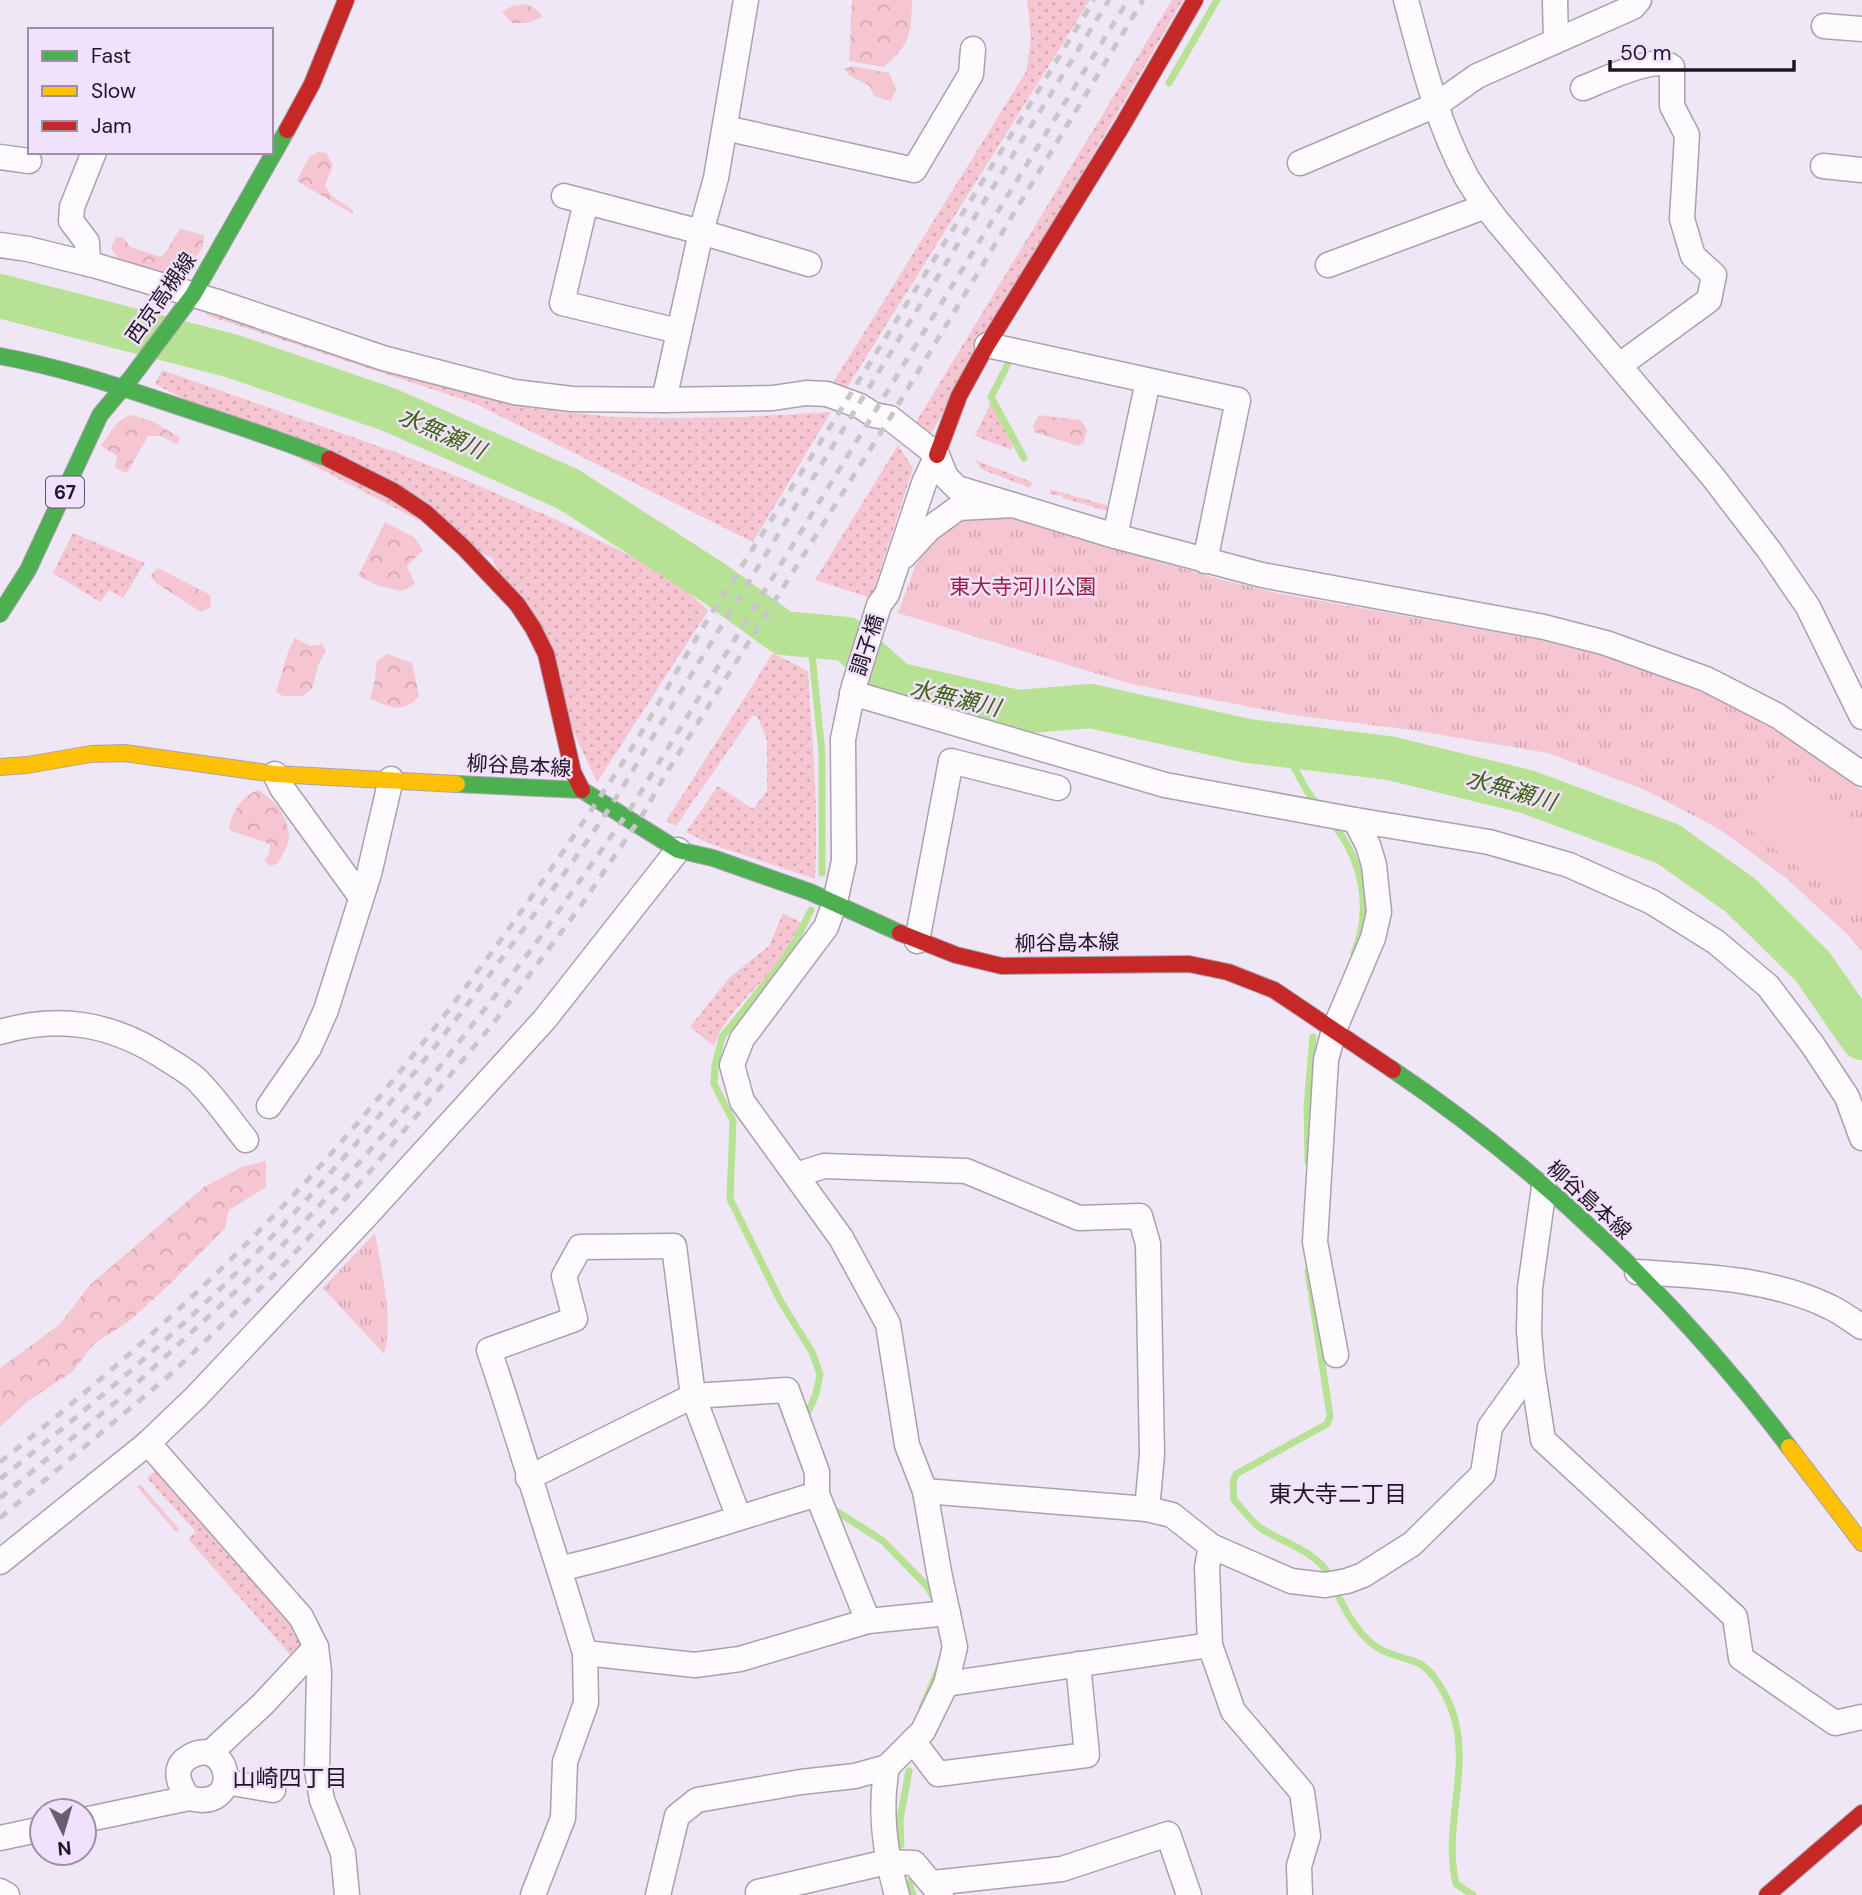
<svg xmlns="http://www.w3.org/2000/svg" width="1862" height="1895" viewBox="0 0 1862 1895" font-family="'DM Sans','Noto Sans JP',sans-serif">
  <defs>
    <pattern id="grass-dots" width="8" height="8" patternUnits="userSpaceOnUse" patternTransform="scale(1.75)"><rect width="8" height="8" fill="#f5c5d1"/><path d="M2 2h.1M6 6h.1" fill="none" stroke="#d2a8b3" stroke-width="1.8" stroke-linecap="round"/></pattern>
    <pattern id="forest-crowns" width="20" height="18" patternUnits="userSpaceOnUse" patternTransform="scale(1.75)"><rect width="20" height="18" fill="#f5c5d1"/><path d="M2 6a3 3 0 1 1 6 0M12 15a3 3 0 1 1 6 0" fill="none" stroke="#d2a8b3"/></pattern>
    <pattern id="park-tufts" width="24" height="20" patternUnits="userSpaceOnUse" patternTransform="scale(1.75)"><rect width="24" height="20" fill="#f5c5d1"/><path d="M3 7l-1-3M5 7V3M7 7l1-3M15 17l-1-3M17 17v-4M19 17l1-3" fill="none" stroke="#d2a8b3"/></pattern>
  </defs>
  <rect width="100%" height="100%" fill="#f0e7f6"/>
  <g fill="url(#grass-dots)">
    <path d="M 1027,0 L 1090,0 L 843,394 L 829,389 L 1026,72 L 1031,39 Z"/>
    <path d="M 1172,0 L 1183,0 L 929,437 L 913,427 Z"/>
    <path d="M 208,309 L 531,408 L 613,417 L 679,418 L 744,417 L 831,412 L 753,542 L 474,403 L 206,315 Z"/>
    <path d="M 162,370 L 395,452 L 459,477 L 557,520 L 672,576 L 708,611 L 597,782 L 492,558 L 155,384 Z"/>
    <path d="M 991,402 L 1014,443 L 1011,450 L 975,436 Z"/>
    <path d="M 898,445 L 913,468 L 871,598 L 815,580 Z"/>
    <path d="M 975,460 L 1032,482 L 1030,488 L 981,469 Z"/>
    <path d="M 1050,489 L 1109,506 L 1107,511 L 1063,498 L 1060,494 L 1058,496 L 1049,493 Z"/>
    <path d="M 73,533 L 145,563 L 123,598 L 109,590 L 100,602 L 53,573 Z"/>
    <path d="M 773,653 L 808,671 C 812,740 819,810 815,879 L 708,843 L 686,832 L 718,786 L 753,809 L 767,791 L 767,740 L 758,718 L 753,715 L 676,826 L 666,821 Z"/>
    <path d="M 783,913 L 802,923 C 793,936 786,952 776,965 C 757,989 723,1016 714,1046 L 690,1027 L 729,978 L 769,946 Z"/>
    <path d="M 155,1471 L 308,1645 L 293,1658 L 188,1539 L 196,1532 L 147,1478 Z"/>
    <path d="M 140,1484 L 179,1529 L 176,1532 L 137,1487 Z"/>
  </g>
  <g fill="url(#forest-crowns)">
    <path d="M 852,0 L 912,0 C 911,35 911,43 884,67 L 849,61 Z"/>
    <path d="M 526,4 L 536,9 L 543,17 L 527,23 L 512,23 L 502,12 L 512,6 Z"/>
    <path d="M 852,66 L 889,73 L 896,89 L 891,101 L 874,96 L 870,86 L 850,76 L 845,69 Z"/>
    <path d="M 318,152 L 326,153 L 333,165 L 325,185 L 331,195 L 353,210 L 353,214 L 297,181 L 309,157 Z"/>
    <path d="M 181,229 L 204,235 L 203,247 L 187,269 C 178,271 168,274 159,274 C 143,273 116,263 111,247 L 116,237 L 124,238 L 130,247 L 161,257 C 171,249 172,237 181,229 Z"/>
    <path d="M 132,415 L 154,422 L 180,438 L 177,444 L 161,436 L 148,436 L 127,473 L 115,468 L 117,456 L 101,446 C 110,433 116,419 132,415 Z"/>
    <path d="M 1039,415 L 1080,420 L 1087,429 L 1084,442 L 1078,446 L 1034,432 L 1033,426 Z"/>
    <path d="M 385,522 L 414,537 L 423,550 L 407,566 L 415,584 L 402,591 L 379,586 L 358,576 Z"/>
    <path d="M 158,568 L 210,595 L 211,607 L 201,612 L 156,583 L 150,576 Z"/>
    <path d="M 295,638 L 310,646 L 322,644 L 326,651 L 318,665 L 312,689 L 302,696 L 283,696 L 276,692 L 289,649 Z"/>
    <path d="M 387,654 L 412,663 L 419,696 C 403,715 391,707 370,699 L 375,679 L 377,661 Z"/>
    <path d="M 257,790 C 274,798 288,816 289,836 C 289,845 282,855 278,863 L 271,866 L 264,861 L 269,854 L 270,844 L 229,830 C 231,812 241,798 257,790 Z"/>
    <path d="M 266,1161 L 266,1187 L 229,1210 L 225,1228 L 170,1284 L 128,1322 L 94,1344 L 72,1372 L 28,1401 L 0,1427 L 0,1368 L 59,1325 L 90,1285 L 204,1187 L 242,1167 Z"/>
  </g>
  <g fill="url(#park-tufts)">
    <path d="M 991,514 L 1028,523 L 1219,579 L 1277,593 L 1562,644 L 1636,666 L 1729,703 L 1805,747 L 1862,790 L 1862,952 L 1848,935 L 1786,878 L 1719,829 L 1645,790 L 1548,753 L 1412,730 L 1293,715 L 1131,684 L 898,613 L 916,564 L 937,537 L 963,518 Z"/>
    <path d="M 375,1233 C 381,1270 394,1318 384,1354 L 323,1288 Z"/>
  </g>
  <path fill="#f5c5d1" d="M 1781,768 L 1862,829 L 1862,892 L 1851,907 L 1739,822 Z"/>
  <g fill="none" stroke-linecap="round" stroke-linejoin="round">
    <g stroke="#b7e193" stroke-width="7">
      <path d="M 1169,83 L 1217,0"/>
      <path d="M 1009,362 L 991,397 L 1024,458"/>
      <path d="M 810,636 L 822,753 L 822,873"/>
      <path d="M 1248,741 L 1289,758 L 1307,791 L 1319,807"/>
      <path d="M 1333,824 C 1363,861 1372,909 1354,953"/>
      <path d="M 1308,1162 L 1307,1107 L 1313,1037"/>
      <path d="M 1308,1271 L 1330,1416 L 1327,1424 L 1236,1474 L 1233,1483 L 1234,1500 C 1242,1508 1250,1520 1259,1527 C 1281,1542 1309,1548 1326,1570 C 1330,1575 1331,1583 1335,1589 C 1344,1608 1354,1628 1370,1642 C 1384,1655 1402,1656 1418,1663 C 1435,1670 1451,1704 1455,1720 C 1469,1775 1443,1827 1456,1884 L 1473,1895"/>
      <path d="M 805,1419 L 816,1394 L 820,1374 L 812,1352 L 781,1302 L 730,1199 L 733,1121 L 714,1084 L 715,1066 L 722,1037 L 780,965 L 797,938 L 811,910"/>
      <path d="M 833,1509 L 883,1541 L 926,1585 L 935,1600"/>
      <path d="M 922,1708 L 939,1668"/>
      <path d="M 901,1845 L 900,1819 L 909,1771"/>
      <path d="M 909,1882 L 913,1895"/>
    </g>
    <path stroke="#b7e193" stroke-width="44" d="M 0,296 L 232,356 L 390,410 L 568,489 L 714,583 L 783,633 L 847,639 L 896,684 L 1018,712 L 1091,706 L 1248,741 L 1389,758 L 1528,792 L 1668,844 L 1740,895 L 1813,967 L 1862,1038"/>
    <defs>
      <g id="street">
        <path d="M 1406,0 C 1422,60 1437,123 1467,178 C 1476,193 1487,208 1498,222 L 1713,477 L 1769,550 L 1808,607 L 1862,717"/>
        <path d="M 1555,0 L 1556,40"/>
        <path d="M 1824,26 L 1862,29"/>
        <path d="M 1583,88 C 1602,81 1655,54 1672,67 L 1672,106 L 1687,135 L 1682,219 L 1693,256 L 1714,275 L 1709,300 L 1620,365"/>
        <path d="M 725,128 L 914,170 L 971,74 L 973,49"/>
        <path d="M 0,157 L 29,161"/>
        <path d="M 1300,163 L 1436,105 L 1477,76 L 1633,7 L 1639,0"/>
        <path d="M 1823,166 L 1862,170"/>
        <path d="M 564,196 L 701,232 L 809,264"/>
        <path d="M 586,202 L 562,303 L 678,331"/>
        <path d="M 0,245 L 28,249 L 97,266 L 221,303 L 383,358 L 514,392 L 572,399 L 664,400 L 773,398 L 806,393 L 827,394 L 860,406 L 874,415 L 890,418 L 937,455 L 946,477 L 957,488 L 1013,505"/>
        <path d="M 88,264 L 87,242 L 71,221 L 72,207 L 94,152"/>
        <path d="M 1328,265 L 1486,206"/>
        <path d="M 987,345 L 1238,400 L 1205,561"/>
        <path d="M 664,400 L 701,232 L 716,178 L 746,0"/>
        <path d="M 1115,536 L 1148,381"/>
        <path d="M 904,556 L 929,529 L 958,508 L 1013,505 L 1115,536 L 1262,575 L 1544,627 L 1606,643 L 1706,679 L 1778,716 L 1862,774"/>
        <path d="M 852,693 L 1165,785 L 1355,820 L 1489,842 L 1569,865 L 1652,902 L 1716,942 L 1768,986 L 1812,1044 L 1847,1097 L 1862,1138"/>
        <path d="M 275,774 L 282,788 L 361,897"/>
        <path d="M 917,941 L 951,761 L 1058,788"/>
        <path d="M 0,1032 C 58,1015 108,1023 159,1054 C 171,1062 184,1069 195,1078 C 214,1096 230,1120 246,1140"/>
        <path d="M 269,1106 L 309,1048 L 326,1010 L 369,874 L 391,779"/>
        <path d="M 796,1175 L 824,1166 L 966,1171 L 1079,1218 L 1140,1216 L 1148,1244 L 1152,1455 L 1147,1509"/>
        <path d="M 1637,1272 C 1702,1276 1770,1278 1830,1307 C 1841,1312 1851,1320 1862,1327"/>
        <path d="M 1336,1355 L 1315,1242 L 1326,1060 L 1334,1030 L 1373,938 L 1379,912 L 1374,865 L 1368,845 L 1355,820"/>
        <path d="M 1532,1368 L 1543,1440 L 1735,1617 L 1741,1658 L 1835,1723 L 1862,1717"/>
        <path d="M 148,1443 L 301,1617 L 316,1647 L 319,1672 L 317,1770 L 322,1800 L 343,1853 L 347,1895"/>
        <path d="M 528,1478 L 693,1396 L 787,1390 L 817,1472 L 817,1494 C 731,1520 646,1549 559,1569 C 535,1496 514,1423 489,1350 L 575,1319 L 564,1276 L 580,1247 L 674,1246 L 693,1396 L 739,1518"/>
        <path d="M 925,1491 L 1147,1509 L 1172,1515 L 1211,1546 L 1291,1581 L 1325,1585 L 1347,1581 L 1363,1575 L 1412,1544 L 1483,1474 L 1490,1427 L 1532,1368 L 1529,1331 L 1530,1288 L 1544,1187"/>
        <path d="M 817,1494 L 868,1621"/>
        <path d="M 1211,1546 L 1207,1567 L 1210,1645 L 1233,1711 L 1302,1792 L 1308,1836 L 1299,1866 L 1300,1895"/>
        <path d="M 0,1562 L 148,1443 L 196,1397 L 366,1216 L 545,1019 L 678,850"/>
        <path d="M 585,1653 L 695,1665 L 740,1659 L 868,1621 L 948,1613"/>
        <path d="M 946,1684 L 1210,1645"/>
        <path d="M 913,1741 L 938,1774 L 1087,1755 L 1078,1664"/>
        <path d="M 210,1753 L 263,1704 L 316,1647"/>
        <path d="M 887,1767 C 879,1810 885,1854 897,1895"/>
        <path d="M 226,1782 L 273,1790"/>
        <path d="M 84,1820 L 189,1798 C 246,1813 229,1733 189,1757 C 172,1767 178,1785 189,1798"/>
        <path d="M 0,1838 L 42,1829"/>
        <path d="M 933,1883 L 1062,1869 L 1168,1834 L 1189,1895"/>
        <path d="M 0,1891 L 7,1895"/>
        <path d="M 758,1892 L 887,1862 L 914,1863 L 941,1895"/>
        <path d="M 533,1895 L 563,1818 L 565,1762 L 586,1703 L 585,1653 L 559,1569"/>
        <path d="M 658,1895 L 677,1816 L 697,1800 L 801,1782 L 855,1776 L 887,1767 L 923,1731 L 946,1684 L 955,1647 L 939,1572 L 925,1491 L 907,1445 L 888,1324 L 841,1238 L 742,1101 L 732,1065 L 742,1039 L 826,927 L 835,902 L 844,861 L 843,739 L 854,686 L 879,605 L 887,594 L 924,483 L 937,455"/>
      </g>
      <g id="fast">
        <path d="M 0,356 C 61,367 118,386 177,406 C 228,423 279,439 329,459"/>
        <path d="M 0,614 L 28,570 L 100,415 L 131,378 L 193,295 L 287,130"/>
        <path d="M 457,784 L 582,790 L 678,850 L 713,858 L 810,892 L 900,933"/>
        <path d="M 1393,1070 C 1542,1170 1681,1304 1789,1447"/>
      </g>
      <g id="slow">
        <path d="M 0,767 L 27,765 L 91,754 L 124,753 L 275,774 L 457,784"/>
        <path d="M 1789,1447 L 1862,1543"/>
      </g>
      <g id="jam">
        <path d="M 287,130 L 312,84 L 346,0"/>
        <path d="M 937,455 L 959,396 L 987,345 L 1122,126 L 1195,0"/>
        <path d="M 329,459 L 393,491 L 426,513 L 463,547 L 517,604 L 533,628 L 546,654 L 573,772 L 582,790"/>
        <path d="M 900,933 L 956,955 L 1002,966 L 1189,964 L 1228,972 L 1274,990 L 1393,1070"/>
        <path d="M 1767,1895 L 1862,1813"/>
      </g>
    </defs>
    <use href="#street" stroke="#a9a1ae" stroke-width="27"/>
    <use href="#fast" stroke="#a9a1ae" stroke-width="18"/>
    <use href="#slow" stroke="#a9a1ae" stroke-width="18"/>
    <use href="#jam" stroke="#a9a1ae" stroke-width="18"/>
    <use href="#street" stroke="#fdfbfe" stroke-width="24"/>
    <use href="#fast" stroke="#4caf50" stroke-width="16"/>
    <use href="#slow" stroke="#ffc107" stroke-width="16"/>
    <use href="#jam" stroke="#c62828" stroke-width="16"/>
    <g stroke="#c9c6cb" stroke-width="5" stroke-dasharray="9 9" stroke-linecap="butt">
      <path d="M 0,1462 C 120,1367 236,1262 337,1147 C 436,1033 525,910 608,785 C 646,729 677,668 713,611 C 843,409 968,205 1094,0"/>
      <path d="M 0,1479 C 89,1408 177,1334 257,1252 C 351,1156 434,1051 513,943 C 559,881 606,819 644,751 L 1109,0"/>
      <path d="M 0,1498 L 123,1396 L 265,1264 L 357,1165 L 416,1097 L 534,946 L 631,808 L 1128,0"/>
      <path d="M 0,1518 L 172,1373 L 276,1273 L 367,1175 L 492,1025 L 580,907 L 643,814 L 670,767 L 890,418 L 1143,0"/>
    </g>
  </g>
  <g text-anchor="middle" stroke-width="5" stroke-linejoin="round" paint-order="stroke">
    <rect fill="#f1e1fc" stroke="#5e5366" stroke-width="2" x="46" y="476.5" width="38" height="31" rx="5"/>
    <g font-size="19" font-weight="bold" fill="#1f1625">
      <text x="65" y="499">67</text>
    </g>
    <g font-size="21" fill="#1f1625" stroke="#f1e1fc">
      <text transform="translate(161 298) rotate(-55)" y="7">西京高槻線</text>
      <text transform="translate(867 645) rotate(-72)" y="7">調子橋</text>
      <text transform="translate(519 766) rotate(3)" y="7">柳谷島本線</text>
      <text transform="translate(1067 943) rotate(-1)" y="7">柳谷島本線</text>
      <text transform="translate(1589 1200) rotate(42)" y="7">柳谷島本線</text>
    </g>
    <g font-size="21" fill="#98213e" stroke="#f1e1fc">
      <text x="1023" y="594">東大寺河川公園</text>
    </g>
    <g font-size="23" font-style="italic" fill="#3d6312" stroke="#f1e1fc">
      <text transform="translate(442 433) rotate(24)" y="8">水無瀬川</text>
      <text transform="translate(955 698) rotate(13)" y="8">水無瀬川</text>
      <text transform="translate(1511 790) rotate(16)" y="8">水無瀬川</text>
    </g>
    <g font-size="23" fill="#1f1625" stroke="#f1e1fc">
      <text x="1338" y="1502">東大寺二丁目</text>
      <text x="290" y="1786">山崎四丁目</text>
    </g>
  </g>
  <rect x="28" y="28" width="245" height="126" fill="#f1e1fc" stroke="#9d90a6" stroke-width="2"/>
  <rect x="42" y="51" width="35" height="10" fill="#4caf50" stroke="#9d90a6" stroke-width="2"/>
  <text x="91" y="63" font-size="21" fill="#1f1625">Fast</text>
  <rect x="42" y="86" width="35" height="10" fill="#ffc107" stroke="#9d90a6" stroke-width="2"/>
  <text x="91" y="98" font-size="21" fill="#1f1625">Slow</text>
  <rect x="42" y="121" width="35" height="10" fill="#c62828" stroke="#9d90a6" stroke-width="2"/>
  <text x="91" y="133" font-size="21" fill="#1f1625">Jam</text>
  <g transform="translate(63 1832) rotate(175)"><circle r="33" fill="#f1e1fc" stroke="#9d90a6" stroke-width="2"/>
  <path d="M0-5L12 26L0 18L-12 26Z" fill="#685f6e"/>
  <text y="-10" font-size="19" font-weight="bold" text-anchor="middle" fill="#1f1625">N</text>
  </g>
  <path d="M1610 60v10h184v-10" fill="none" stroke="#1f1625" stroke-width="3.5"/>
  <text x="1620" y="60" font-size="21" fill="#1f1625" stroke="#f1e1fc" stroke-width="5" paint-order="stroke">50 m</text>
</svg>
